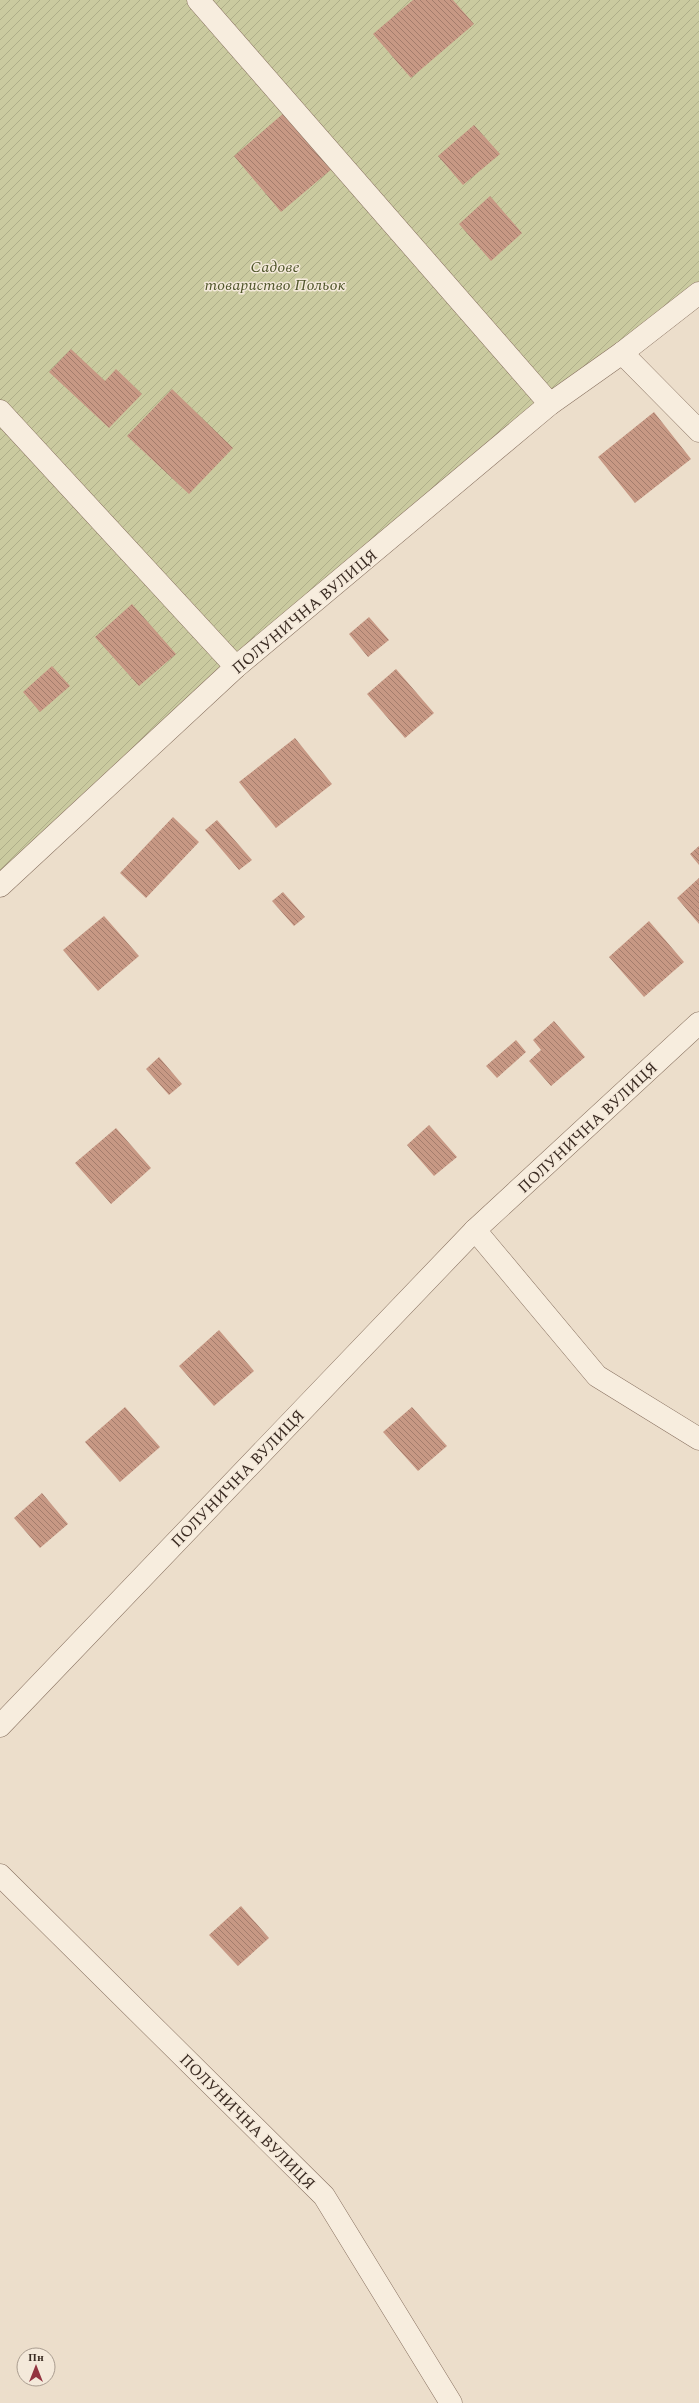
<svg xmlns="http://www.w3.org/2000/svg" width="699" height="2403" viewBox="0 0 699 2403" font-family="Spectral,serif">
  <defs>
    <pattern id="garden-furrows" width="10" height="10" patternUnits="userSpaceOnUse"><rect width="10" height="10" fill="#caca9f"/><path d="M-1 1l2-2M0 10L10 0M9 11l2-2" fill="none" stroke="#aeae89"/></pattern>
    <pattern id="building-back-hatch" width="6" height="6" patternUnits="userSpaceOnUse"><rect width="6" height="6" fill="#c79884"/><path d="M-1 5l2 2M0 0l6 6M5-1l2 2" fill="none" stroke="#a37c6c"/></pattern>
  </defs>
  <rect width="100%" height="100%" fill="#ecdecb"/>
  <path fill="url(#garden-furrows)" d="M 0,0 L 699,0 L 699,281 L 0,886 Z"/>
  <g fill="url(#building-back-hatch)">
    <path d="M 413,0 L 453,0 L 474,24 L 411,78 L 373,34 Z"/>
    <path d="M 292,106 L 340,162 L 281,212 L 234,156 Z"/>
    <path d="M 474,125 L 500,154 L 463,185 L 438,156 Z"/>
    <path d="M 490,196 L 522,233 L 491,261 L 459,224 Z"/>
    <path d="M 71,349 L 105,381 L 116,369 L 142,394 L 109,428 L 49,372 Z"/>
    <path d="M 172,389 L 233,448 L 189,494 L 127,436 Z"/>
    <path d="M 654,412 L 691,459 L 635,503 L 598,457 Z"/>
    <path d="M 132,604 L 176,654 L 139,686 L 95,637 Z"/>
    <path d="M 369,617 L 389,640 L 368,657 L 349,634 Z"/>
    <path d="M 52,666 L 70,686 L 40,712 L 23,692 Z"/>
    <path d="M 396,669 L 434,713 L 405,738 L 367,694 Z"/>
    <path d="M 295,738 L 332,784 L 276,828 L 239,782 Z"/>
    <path d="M 173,817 L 199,842 L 146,898 L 120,873 Z"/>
    <path d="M 217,820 L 252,860 L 239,870 L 205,830 Z"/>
    <path d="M 699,846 L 699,865 L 690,854 Z"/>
    <path d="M 699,878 L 699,924 L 677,898 Z"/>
    <path d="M 283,892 L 305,917 L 294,926 L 272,901 Z"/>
    <path d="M 104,916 L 139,956 L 98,991 L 63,950 Z"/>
    <path d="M 649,921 L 684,962 L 644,997 L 609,957 Z"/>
    <path d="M 554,1021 L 585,1057 L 551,1086 L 529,1061 L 541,1050 L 533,1040 Z"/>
    <path d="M 516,1040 L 526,1052 L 497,1078 L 486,1066 Z"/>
    <path d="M 159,1057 L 182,1084 L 169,1095 L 146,1069 Z"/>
    <path d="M 429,1125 L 457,1157 L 434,1176 L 407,1145 Z"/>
    <path d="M 116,1128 L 151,1168 L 111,1204 L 75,1163 Z"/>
    <path d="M 219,1330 L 254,1371 L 214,1406 L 179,1366 Z"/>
    <path d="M 125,1407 L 160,1447 L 120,1482 L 85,1442 Z"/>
    <path d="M 412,1407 L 447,1446 L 418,1471 L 383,1432 Z"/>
    <path d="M 42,1493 L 68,1524 L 40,1548 L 14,1518 Z"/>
    <path d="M 241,1906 L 269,1938 L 238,1966 L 209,1935 Z"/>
  </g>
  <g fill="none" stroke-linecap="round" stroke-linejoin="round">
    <defs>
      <g id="minor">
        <path d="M 198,0 L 550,404"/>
        <path d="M 622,353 L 699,431"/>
        <path d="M 0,411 L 236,667"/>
        <path d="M 0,886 L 236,667 L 550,404 L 622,353 L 699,293"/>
        <path d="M 475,1230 L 597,1376 L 699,1439"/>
        <path d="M 0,1726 L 475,1230 L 699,1023"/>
        <path d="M 0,1875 L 324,2196 L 451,2403"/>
      </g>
    </defs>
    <use href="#minor" stroke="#887160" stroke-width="23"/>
    <use href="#minor" stroke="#f7edde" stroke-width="22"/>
  </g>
  <g text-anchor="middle" stroke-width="3" stroke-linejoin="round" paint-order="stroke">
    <g font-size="16" font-style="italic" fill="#4f552a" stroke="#f4e9da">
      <text x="275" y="272">Садове<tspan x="275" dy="18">товариство Польок</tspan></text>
    </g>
    <g font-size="16" fill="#3a2b22" stroke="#f4e9da">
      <text transform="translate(304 611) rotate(-40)" y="6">ПОЛУНИЧНА ВУЛИЦЯ</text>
      <text transform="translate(587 1127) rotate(-43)" y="6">ПОЛУНИЧНА ВУЛИЦЯ</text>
      <text transform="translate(237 1478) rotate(-46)" y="6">ПОЛУНИЧНА ВУЛИЦЯ</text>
      <text transform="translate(248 2121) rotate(45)" y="6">ПОЛУНИЧНА ВУЛИЦЯ</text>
    </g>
  </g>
  <g transform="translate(36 2367)"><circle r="19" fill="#f4e9da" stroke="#aa9d90"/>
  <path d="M0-3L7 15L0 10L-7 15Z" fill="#933440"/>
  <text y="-6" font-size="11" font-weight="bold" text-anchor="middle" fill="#3a2b22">Пн</text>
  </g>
</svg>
